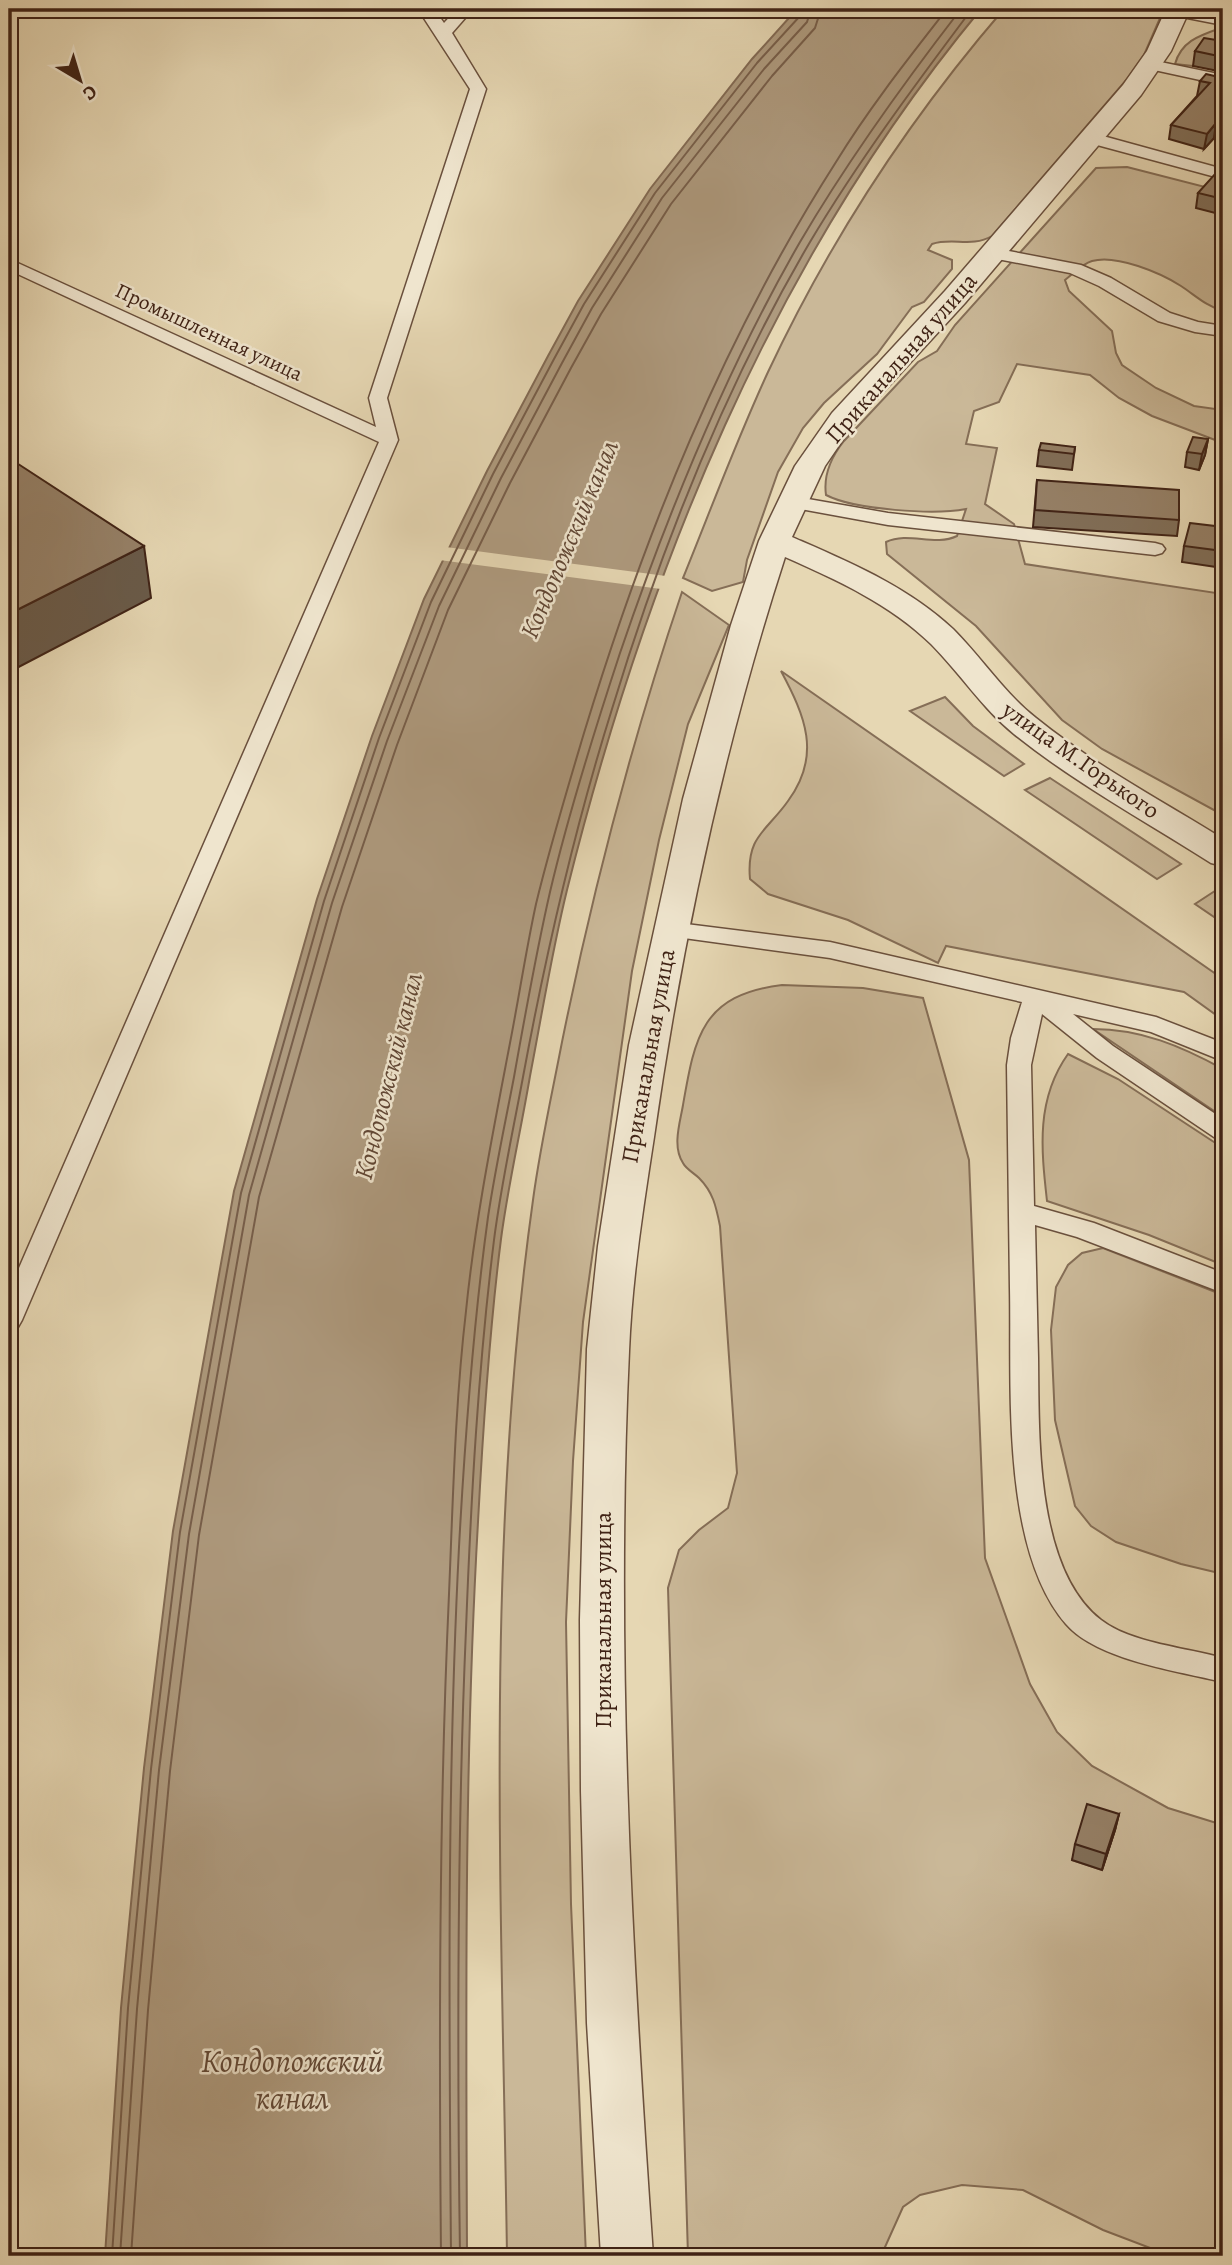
<svg xmlns="http://www.w3.org/2000/svg" width="1232" height="2265" viewBox="0 0 1232 2265" font-family="Alegreya,serif">
  <rect width="100%" height="100%" fill="#e6d7b3"/>
  <filter id="stains"><feTurbulence type="fractalNoise" baseFrequency=".00286" numOctaves="4"/><feColorMatrix values="0 0 0 0 .2 0 0 0 0 .09 0 0 0 0 .02 0 0 0 .5 -.17"/></filter>
  <radialGradient id="worn" r=".72"><stop offset=".6" stop-color="#630" stop-opacity="0"/><stop offset="1" stop-color="#630" stop-opacity=".3"/></radialGradient>
  <g fill="#cab898" stroke="#856e57" stroke-width="2" fill-rule="evenodd">
    <path d="M 1004,9 L 1164,9 L 1144,55 L 1128,78 L 992,236 C 971,248 953,237 932,244 L 928,250 L 952,260 L 952,269 L 924,302 L 912,307 L 877,354 L 824,403 L 803,428 L 778,472 L 747,560 L 743,582 L 712,591 L 683,578 C 711,509 737,439 768,372 C 829,242 910,118 1004,9 Z"/>
    <path d="M 1218,29 L 1223,29 L 1223,51 L 1202,52 L 1193,66 L 1175,64 C 1181,42 1198,36 1218,29 Z"/>
    <path d="M 1127,167 L 1213,189 L 1197,207 L 1223,215 L 1223,311 C 1206,306 1196,296 1181,286 C 1161,273 1116,254 1092,261 C 1082,264 1074,273 1065,280 L 1069,291 L 1112,331 L 1116,353 L 1122,365 L 1156,388 L 1194,406 L 1223,410 L 1223,443 L 1152,416 L 1119,398 L 1090,375 L 1017,364 L 999,402 L 974,411 L 966,444 L 997,448 L 985,504 L 1014,524 L 1025,564 L 1223,594 L 1223,815 L 1102,749 L 1062,720 L 976,626 L 887,554 L 886,542 C 909,531 934,547 957,536 L 966,509 C 934,515 855,510 826,495 C 823,474 832,456 844,441 L 918,362 L 937,351 L 955,325 L 1096,168 Z"/>
    <path d="M 682,592 L 729,625 L 688,724 L 659,840 L 632,971 L 583,1322 L 573,1461 L 566,1622 L 571,1904 L 586,2256 L 507,2256 C 502,1905 484,1549 533,1200 C 540,1147 552,1094 562,1042 C 593,889 632,740 682,592 Z"/>
    <path d="M 781,671 L 1223,979 L 1223,1020 L 1184,992 L 946,946 L 938,963 L 848,920 L 768,894 L 750,879 C 746,836 767,831 788,801 C 822,755 805,716 781,671 Z"/>
    <path d="M 945,697 L 973,726 L 1024,764 L 1004,776 L 910,711 Z"/>
    <path d="M 1050,778 L 1181,864 L 1157,879 L 1025,790 Z"/>
    <path d="M 1221,887 L 1223,889 L 1223,923 L 1195,904 Z"/>
    <path d="M 782,985 L 863,988 L 923,998 L 969,1160 L 985,1558 L 1030,1684 L 1057,1732 L 1092,1766 L 1168,1808 L 1223,1825 L 1223,2256 L 1158,2251 L 1103,2230 L 1023,2190 L 962,2185 L 920,2195 L 903,2207 L 881,2256 L 688,2256 L 668,1588 L 679,1550 L 699,1530 L 728,1508 L 737,1473 L 720,1226 C 716,1206 713,1192 699,1178 C 694,1173 686,1169 683,1163 C 672,1146 680,1123 683,1105 C 695,1036 702,995 782,985 ZM 1115,1830 L 1102,1870 L 1072,1860 L 1072,1859 Z"/>
    <path d="M 1093,1029 C 1141,1029 1181,1046 1223,1069 L 1223,1117 Z"/>
    <path d="M 1068,1054 L 1118,1079 L 1223,1148 L 1223,1265 L 1149,1235 L 1047,1201 C 1041,1148 1036,1099 1068,1054 Z"/>
    <path d="M 1103,1248 L 1223,1295 L 1223,1574 L 1181,1564 L 1116,1542 L 1091,1526 L 1075,1506 L 1055,1420 L 1051,1330 L 1056,1287 L 1068,1265 L 1082,1253 Z"/>
  </g>
  <path fill="#ae9a7e" stroke="#826a54" stroke-width="2" d="M 797,9 L 981,9 C 771,262 646,573 567,890 C 552,951 542,1014 530,1076 C 521,1130 508,1185 501,1239 C 489,1333 483,1428 478,1522 C 464,1767 466,2011 467,2256 L 105,2256 L 121,2008 L 144,1768 L 173,1531 L 234,1191 L 317,899 L 372,736 L 424,599 L 487,471 L 548,356 L 578,301 L 650,189 L 752,59 Z"/>
  <path fill="#e6d7b3" d="M 446,547 L 666,576 L 661,589 L 439,560 Z"/>
  <g fill="none" stroke-linecap="round" stroke-linejoin="round">
    <g stroke="#775e4a" stroke-width="2">
      <path d="M 112,2256 L 128,2008 L 151,1769 L 180,1532 L 241,1193 L 324,901 L 379,738 L 431,602 L 493,474 L 554,359 L 584,304 L 655,193 L 757,63 L 800,16 L 802,9"/>
      <path d="M 120,2256 L 137,2009 L 159,1770 L 189,1534 L 249,1195 L 332,903 L 387,741 L 439,606 L 501,478 L 562,363 L 592,308 L 662,198 L 764,69 L 807,22 L 811,9"/>
      <path d="M 131,2256 L 148,2010 L 170,1771 L 199,1535 L 259,1197 L 342,907 L 397,745 L 448,610 L 510,483 L 571,368 L 601,314 L 671,204 L 772,76 L 815,28 L 821,9"/>
      <path d="M 441,2256 C 439,2035 439,1815 449,1594 C 453,1500 455,1405 466,1311 C 475,1221 493,1132 510,1043 C 519,997 526,950 536,904 C 550,846 567,790 584,733 C 645,533 723,339 836,162 C 869,108 908,59 947,9"/>
      <path d="M 451,2256 C 449,2019 447,1783 459,1547 C 465,1437 473,1326 488,1217 C 495,1170 505,1124 514,1077 C 525,1015 536,953 550,892 C 569,811 594,732 620,653 C 668,512 725,372 800,242 C 848,160 903,84 961,9"/>
      <path d="M 460,2256 C 457,2047 457,1838 466,1629 C 471,1499 478,1369 494,1240 C 501,1185 513,1131 523,1077 C 546,953 574,830 612,709 C 661,548 724,388 810,242 C 859,160 915,85 972,9"/>
    </g>
    <defs>
      <g id="service">
        <path d="M 418,9 L 434,9 L 444,23 L 457,9 L 473,9 L 452,33 L 486,89 L 387,398 L 398,440 L 22,1320 L 18,1327 L 9,1330 L 9,1291 L 379,442 L 9,270 L 9,259 L 376,427 L 369,398 L 470,89 Z"/>
        <path d="M 1171,9 L 1223,15 L 1223,25 L 1172,15 L 1169,12 Z"/>
        <path d="M 1151,60 L 1223,75 L 1223,85 L 1145,68 L 1143,65 L 1145,62 Z"/>
        <path d="M 1092,133 L 1223,169 L 1223,179 L 1086,142 L 1084,138 L 1086,134 Z"/>
        <path d="M 993,248 L 1081,265 L 1111,278 L 1170,313 L 1198,322 L 1223,326 L 1223,336 L 1195,332 L 1158,321 L 1099,286 L 1070,273 L 987,257 L 984,253 L 987,249 Z"/>
        <path d="M 791,496 L 888,513 L 1155,543 L 1162,545 L 1165,549 L 1162,553 L 1155,555 L 888,525 L 784,506 L 781,502 Z"/>
        <path d="M 670,922 L 830,942 L 1156,1017 L 1223,1043 L 1223,1061 L 1151,1032 L 1073,1014 L 1113,1046 L 1223,1119 L 1223,1140 L 1214,1137 L 1097,1058 L 1042,1014 L 1031,1065 L 1034,1206 L 1094,1223 L 1223,1273 L 1223,1293 L 1077,1237 L 1035,1225 C 1036,1269 1037,1314 1038,1358 C 1039,1435 1035,1569 1101,1620 C 1130,1643 1188,1648 1223,1658 L 1223,1682 C 1178,1671 1097,1660 1066,1624 C 1000,1548 1012,1383 1010,1288 C 1009,1214 1008,1139 1007,1065 L 1011,1038 L 1022,1002 L 830,958 L 662,935 L 659,930 L 662,925 Z"/>
      </g>
      <path id="minor" d="M 1166,9 L 1190,9 L 1171,51 L 1141,95 L 965,303 L 853,425 L 825,466 L 792,537 C 849,562 907,586 953,629 C 982,658 1004,693 1036,718 C 1094,765 1161,800 1223,839 L 1223,866 L 1211,863 C 1145,821 1075,783 1014,734 C 982,708 960,673 931,644 C 890,604 837,580 785,557 C 724,745 682,941 654,1137 C 643,1208 632,1279 629,1351 C 615,1653 632,1955 653,2256 L 601,2256 L 587,2023 L 581,1791 L 580,1620 L 587,1349 L 598,1246 L 629,1045 L 683,799 L 731,625 L 759,541 L 795,466 L 832,413 L 945,291 L 1123,85 L 1147,51 Z"/>
    </defs>
    <use href="#service" stroke="#6a503d" stroke-width="3"/>
    <use href="#minor" stroke="#6a503d" stroke-width="3"/>
    <use href="#service" fill="#efe5ce" fill-rule="evenodd"/>
    <use href="#minor" fill="#efe5ce" fill-rule="evenodd"/>
  </g>
  <g fill="#816f59" stroke="#402316" stroke-width="2">
    <path d="M 1223,40 L 1223,72 L 1193,66 L 1195,51 L 1222,41 Z"/>
    <path d="M 1223,78 L 1223,140 L 1214,138 L 1204,149 L 1169,139 L 1171,125 L 1197,96 L 1200,81 Z"/>
    <path d="M 1223,176 L 1223,215 L 1196,208 L 1198,193 Z"/>
    <path d="M 1208,439 L 1205,455 L 1199,470 L 1185,467 L 1187,452 Z"/>
    <path d="M 1075,447 L 1072,470 L 1037,466 L 1039,450 Z"/>
    <path d="M 1037,480 L 1179,520 L 1177,536 L 1033,527 Z"/>
    <path d="M 1223,527 L 1223,568 L 1182,562 L 1184,546 Z"/>
    <path d="M 1119,1814 L 1115,1830 L 1102,1870 L 1072,1860 L 1075,1844 Z"/>
  </g>
  <g fill="#695a49" stroke="#402316" stroke-width="2">
    <path d="M 1216,123 L 1214,138 L 1204,149 L 1207,134 Z"/>
    <path d="M 1208,439 L 1205,455 L 1199,470 L 1202,454 Z"/>
    <path d="M 144,546 L 151,598 L 9,672 L 9,614 Z"/>
    <path d="M 1119,1814 L 1115,1830 L 1102,1870 L 1106,1854 Z"/>
  </g>
  <g fill="#968168" stroke="#402316" stroke-width="2">
    <path d="M 1204,38 L 1222,41 L 1223,40 L 1223,57 L 1195,51 Z"/>
    <path d="M 1206,74 L 1223,78 L 1223,125 L 1216,123 L 1207,134 L 1171,125 L 1210,83 L 1200,81 Z"/>
    <path d="M 1215,174 L 1223,176 L 1223,199 L 1198,193 Z"/>
    <path d="M 1193,437 L 1208,439 L 1202,454 L 1187,452 Z"/>
    <path d="M 1041,443 L 1075,447 L 1074,454 L 1039,450 Z"/>
    <path d="M 9,458 L 144,546 L 9,614 Z"/>
    <path d="M 1037,480 L 1179,490 L 1179,520 L 1035,510 Z"/>
    <path d="M 1190,523 L 1223,527 L 1223,551 L 1184,546 Z"/>
    <path d="M 1087,1804 L 1119,1814 L 1106,1854 L 1075,1844 Z"/>
  </g>
  <g text-anchor="middle" stroke-width="5" stroke-linejoin="round" paint-order="stroke">
    <g font-size="21" fill="#402316" stroke="#efe5ce">
      <text transform="translate(209 332) rotate(25)" y="7">Промышленная улица</text>
    </g>
    <g font-size="24" fill="#402316" stroke="#efe5ce">
      <text transform="translate(901 358) rotate(-49)" y="8">Приканальная улица</text>
      <text transform="translate(1081 760) rotate(35)" y="8">улица М.Горького</text>
      <text transform="translate(648 1056) rotate(-80)" y="8">Приканальная улица</text>
      <text transform="translate(603 1620) rotate(-90)" y="8">Приканальная улица</text>
    </g>
    <g font-size="26" font-style="italic" fill="#614735" stroke="#efe5ce">
      <text transform="translate(569 539) rotate(-67)" y="9">Кондопожский канал</text>
      <text transform="translate(388 1076) rotate(-76)" y="9">Кондопожский канал</text>
    </g>
    <g font-size="32" font-style="italic" fill="#614735" stroke="#efe5ce">
      <text x="292" y="2072">Кондопожский<tspan x="292" dy="37">канал</tspan></text>
    </g>
  </g>
  <rect width="1232" height="2265" fill="none" stroke="#e6d7b3" stroke-width="35"/>
  <rect x="10" y="10" width="1211" height="2244" fill="none" stroke="#402316" stroke-width="3.5"/>
  <rect x="18" y="18" width="1197" height="2230" fill="none" stroke="#402316" stroke-width="2"/>
  <g transform="translate(80 80) rotate(142)" stroke="#efe5ce" stroke-width="5" paint-order="stroke">
  <path d="M0-5L12 26L0 18L-12 26Z" fill="#402316"/>
  <text y="-10" font-size="19" font-weight="bold" text-anchor="middle" fill="#402316">С</text>
  </g>
  <rect width="100%" height="100%" filter="url(#stains)"/>
  <rect width="100%" height="100%" fill="url(#worn)"/>
</svg>
